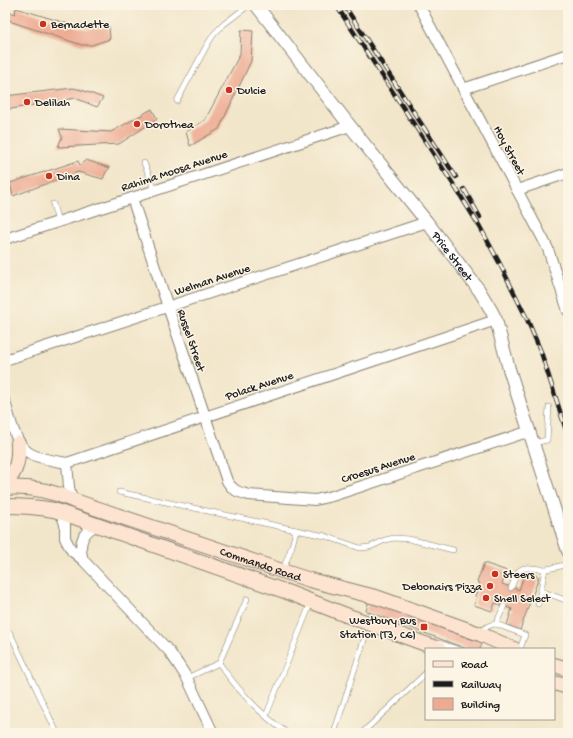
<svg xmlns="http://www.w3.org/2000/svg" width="573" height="738" viewBox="0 0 573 738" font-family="'Gochi Hand',sans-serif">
  <rect width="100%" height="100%" fill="#fcf5e5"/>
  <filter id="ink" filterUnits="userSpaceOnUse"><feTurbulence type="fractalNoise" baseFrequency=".025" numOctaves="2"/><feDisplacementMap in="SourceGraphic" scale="8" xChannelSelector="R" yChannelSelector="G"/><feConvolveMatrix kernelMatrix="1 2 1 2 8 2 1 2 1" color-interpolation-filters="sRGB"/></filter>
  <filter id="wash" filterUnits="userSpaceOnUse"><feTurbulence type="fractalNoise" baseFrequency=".012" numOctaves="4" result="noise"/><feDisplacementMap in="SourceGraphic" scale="16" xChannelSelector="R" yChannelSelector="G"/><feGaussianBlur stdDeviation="0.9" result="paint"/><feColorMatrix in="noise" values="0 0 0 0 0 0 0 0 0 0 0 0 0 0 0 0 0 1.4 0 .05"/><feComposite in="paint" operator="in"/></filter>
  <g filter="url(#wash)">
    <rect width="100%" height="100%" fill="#f2e6ca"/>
    <g id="blocks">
      <g fill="#eeab93">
        <path d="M 5,6 L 7,6 L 10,12 L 15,14 L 16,8 L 85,29 L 109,26 L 110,39 L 92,45 L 82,45 L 12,22 L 9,19 L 5,20 Z"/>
        <path d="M 241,30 L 253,31 L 251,61 L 219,129 L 190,146 L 186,132 L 205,120 L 240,54 Z"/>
        <path d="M 73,88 L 82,90 L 103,98 L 97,107 L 75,98 L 5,110 L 5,96 Z"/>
        <path d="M 152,109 L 157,119 L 119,144 L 58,147 L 62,137 L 59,129 L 111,132 Z"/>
        <path d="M 86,160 L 110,168 L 106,172 L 103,179 L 78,172 L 13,196 L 10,183 L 78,161 L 80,165 Z"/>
        <path d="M 484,563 L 507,571 L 502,584 L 519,590 L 525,572 L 539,577 L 520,630 L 507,625 L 512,609 L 495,603 L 492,611 L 474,605 L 477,597 L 475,596 L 480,584 L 477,582 Z"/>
        <path d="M 369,601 L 482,643 L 480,649 L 467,649 L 366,611 Z"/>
      </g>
    </g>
  </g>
  <g filter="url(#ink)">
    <use href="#blocks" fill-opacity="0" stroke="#878173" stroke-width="1"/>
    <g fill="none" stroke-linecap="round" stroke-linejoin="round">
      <defs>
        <g id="service">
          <path d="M 177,101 L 207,45 L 214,34 L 224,24 L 249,5"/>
          <path d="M 144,163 L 155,190"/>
          <path d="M 53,204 L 58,222"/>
          <path d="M 534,443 L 547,440 L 549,407"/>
          <path d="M 119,492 L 296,530"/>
          <path d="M 283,570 L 292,546 L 296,530 L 325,536 L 360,548 L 370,547 L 385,540 L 394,538 L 409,539 L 453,550"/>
          <path d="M 511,588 C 514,582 515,574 520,570 C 526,565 538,570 546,569 C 553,568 561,566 568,564"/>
          <path d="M 541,591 L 568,601"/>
          <path d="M 538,604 L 545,569"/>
          <path d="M 496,624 L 504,606"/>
          <path d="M 5,631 L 10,633 L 11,635 L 57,733"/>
          <path d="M 480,633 C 485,628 489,624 496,624 L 525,635 L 520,649"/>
          <path d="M 439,643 L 457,649"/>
          <path d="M 219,663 L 247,599"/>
          <path d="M 187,678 L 219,663 C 238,691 259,713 287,733"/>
          <path d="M 266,716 L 311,602"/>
          <path d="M 334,733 L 365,637"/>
          <path d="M 362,733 L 426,673"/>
        </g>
        <g id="minor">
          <path d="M 419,5 L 543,239 L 548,249 L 568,311"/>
          <path d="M 463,89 L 568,54"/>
          <path d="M 517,190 L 568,173"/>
          <path d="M 132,198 L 168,307 L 227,481 C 233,491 238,492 249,495 L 315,500 L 332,496 L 530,431"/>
          <path d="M 5,239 L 132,198 L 350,126"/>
          <path d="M 5,360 L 427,222"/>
          <path d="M 5,402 C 10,418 15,446 31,454 C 41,459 55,461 67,463 L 496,320"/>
          <path d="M 67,463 L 69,487 L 72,500"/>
          <path d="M 61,513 L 65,524 L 65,538 L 68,544 L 72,551 L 83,560 L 169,651 L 178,664 L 187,678 L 213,733"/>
          <path d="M 83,560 C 78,544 82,531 98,525"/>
        </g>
        <g id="tertiary">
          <path id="s1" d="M 256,5 L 350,126 L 427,222 L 479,290 L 491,310 L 496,320 L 509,369 L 568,551"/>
        </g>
        <g id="secondary">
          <path d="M 5,484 C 17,472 19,459 18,443"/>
          <path id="s2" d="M 5,488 C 30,486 50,490 72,500 L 282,571 L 310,580 L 379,598 L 480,634 L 514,649"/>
          <path d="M 5,506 C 22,506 37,507 54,510 L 287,592 L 346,615 L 439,649"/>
          <path d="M 554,665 L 568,669"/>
          <path d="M 554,683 L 568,687"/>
        </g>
      </defs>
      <use href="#service" stroke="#878173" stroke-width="6"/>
      <use href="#minor" stroke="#878173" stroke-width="12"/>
      <use href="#tertiary" stroke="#878173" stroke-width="14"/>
      <use href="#secondary" stroke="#878173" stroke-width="16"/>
      <use href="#service" stroke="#fff" stroke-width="5"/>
      <use href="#minor" stroke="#fff" stroke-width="10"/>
      <use href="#tertiary" stroke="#fff" stroke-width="12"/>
      <use href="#secondary" stroke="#fde4d0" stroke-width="14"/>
      <defs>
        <g id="rail">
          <path d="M 336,5 L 457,190 L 480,227 L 500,264 L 527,319 L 541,352 L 568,436"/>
          <path d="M 344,5 L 456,177"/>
          <path d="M 464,189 L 480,217"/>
        </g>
      </defs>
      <use href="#rail" stroke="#1c1c1c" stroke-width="4.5"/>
      <use href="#rail" stroke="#fcf5e5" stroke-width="3" stroke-dasharray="9" stroke-linecap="butt"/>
    </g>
  </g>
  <g fill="#c8321e" stroke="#fcf5e5" stroke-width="1.5">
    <circle cx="43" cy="24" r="4"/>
    <circle cx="229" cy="90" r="4"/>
    <circle cx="27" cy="102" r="4"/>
    <circle cx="137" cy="124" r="4"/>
    <circle cx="49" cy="176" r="4"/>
    <circle cx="495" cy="574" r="4"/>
    <circle cx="490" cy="586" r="4"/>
    <circle cx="486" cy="598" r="4"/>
    <rect x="420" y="623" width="8" height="8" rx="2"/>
  </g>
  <g text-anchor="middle" stroke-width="3" stroke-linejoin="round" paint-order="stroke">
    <g font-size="12" fill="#1c1c1c" stroke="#fcf5e5" text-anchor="start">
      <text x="51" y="28">Bernadette</text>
      <text x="237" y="94">Dulcie</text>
      <text x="35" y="106">Delilah</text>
      <text x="145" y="128">Dorothea</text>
      <text x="57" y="180">Dina</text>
      <text x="503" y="578">Steers</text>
      <text x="482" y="590" text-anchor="end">Debonairs Pizza</text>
      <text x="494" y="602">Shell Select</text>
      <text x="416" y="624" text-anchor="end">Westbury Bus<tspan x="416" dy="14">Station (T3, C6)</tspan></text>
    </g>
    <g font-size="12" fill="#1c1c1c" stroke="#fcf5e5">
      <text transform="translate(510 150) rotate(62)" y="4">Hoy Street</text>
      <text transform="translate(174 170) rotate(-18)" y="4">Rahima Moosa Avenue</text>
      <text dy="4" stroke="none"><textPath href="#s1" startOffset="319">Price Street</textPath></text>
      <text transform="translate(212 279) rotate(-18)" y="4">Welman Avenue</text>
      <text transform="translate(192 340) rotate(71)" y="4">Russel Street</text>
      <text transform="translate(259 385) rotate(-18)" y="4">Polack Avenue</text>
      <text transform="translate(378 467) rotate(-18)" y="4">Croesus Avenue</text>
      <text dy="4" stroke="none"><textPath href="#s2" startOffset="268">Commando Road</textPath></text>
    </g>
  </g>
  <rect width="573" height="738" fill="none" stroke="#fcf5e5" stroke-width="20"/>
  <rect x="425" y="648" width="130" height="72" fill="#fcf5e5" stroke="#a29e95"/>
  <rect x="433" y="661" width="20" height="6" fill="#fde4d0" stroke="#a29e95"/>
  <text x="461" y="668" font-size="12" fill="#1c1c1c">Road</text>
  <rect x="433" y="681" width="20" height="6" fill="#1c1c1c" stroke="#a29e95"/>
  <text x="461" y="688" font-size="12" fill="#1c1c1c">Railway</text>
  <rect x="433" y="698" width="20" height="12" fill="#eeab93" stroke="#a29e95"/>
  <text x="461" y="708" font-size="12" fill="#1c1c1c">Building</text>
</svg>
